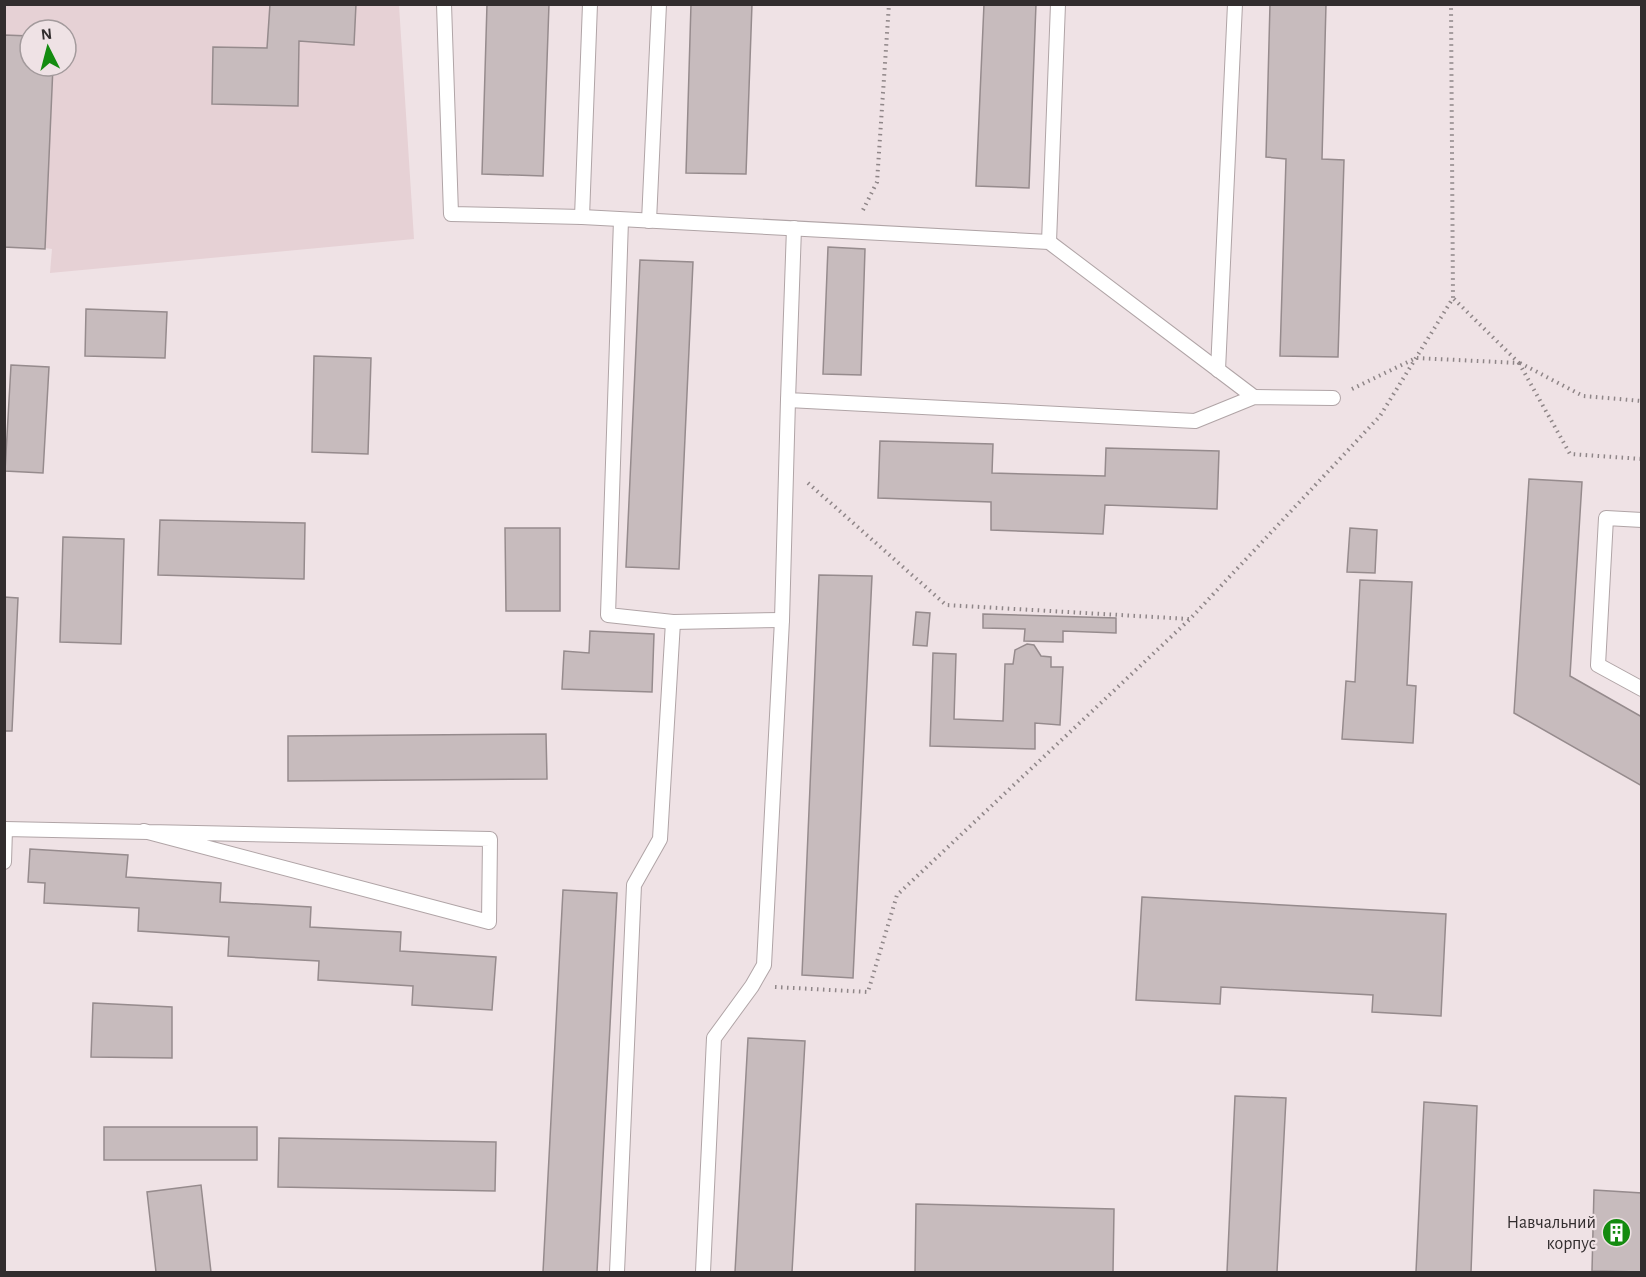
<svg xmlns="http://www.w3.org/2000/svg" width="1646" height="1277" viewBox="0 0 1646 1277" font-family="'Alegreya Sans',sans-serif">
  <rect width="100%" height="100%" fill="#efe2e5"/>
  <path fill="#e6d1d5" d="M 5,5 L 399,5 L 414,239 L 50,273 L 52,249 L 45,248 L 53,66 L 66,66 L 66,30 L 30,30 L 30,36 L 5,35 Z"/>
  <g fill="#c7bbbd" stroke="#968b8d" stroke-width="1.5">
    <path d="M 270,4 L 356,4 L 354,45 L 299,41 L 298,106 L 212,104 L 213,47 L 267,48 Z"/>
    <path d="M 487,4 L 549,4 L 543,176 L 482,174 Z"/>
    <path d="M 691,4 L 752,4 L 746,174 L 686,173 Z"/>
    <path d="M 984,4 L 1036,4 L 1029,188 L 976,186 Z"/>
    <path d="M 1270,4 L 1326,4 L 1322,159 L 1344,160 L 1338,357 L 1280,356 L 1286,159 L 1266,157 Z"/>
    <path d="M 4,35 L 30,36 L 30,66 L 53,66 L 45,249 L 4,247 Z"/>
    <path d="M 828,247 L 865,249 L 861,375 L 823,374 Z"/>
    <path d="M 640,260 L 693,262 L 679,569 L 626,567 Z"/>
    <path d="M 86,309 L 167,312 L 165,358 L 85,356 Z"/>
    <path d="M 314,356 L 371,358 L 368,454 L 312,452 Z"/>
    <path d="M 11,365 L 49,367 L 43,473 L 5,471 Z"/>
    <path d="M 880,441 L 993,444 L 992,473 L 1105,476 L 1106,448 L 1219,451 L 1217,509 L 1105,505 L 1103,534 L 991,530 L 991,502 L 878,498 Z"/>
    <path d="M 1529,479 L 1582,482 L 1570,676 L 1642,717 L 1642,786 L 1514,713 Z"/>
    <path d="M 160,520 L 305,523 L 304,579 L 158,575 Z"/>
    <path d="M 505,528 L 560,528 L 560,611 L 506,611 Z"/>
    <path d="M 1350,528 L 1377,530 L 1375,573 L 1347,572 Z"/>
    <path d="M 63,537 L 124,539 L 121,644 L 60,642 Z"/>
    <path d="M 819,575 L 872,576 L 853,978 L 802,975 Z"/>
    <path d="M 1360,580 L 1412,582 L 1407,685 L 1416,686 L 1413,743 L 1342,739 L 1346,681 L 1355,682 Z"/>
    <path d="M 4,597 L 18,598 L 12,731 L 4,731 Z"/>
    <path d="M 916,612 L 930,613 L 927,646 L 913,645 Z"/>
    <path d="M 983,614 L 1116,618 L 1116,633 L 1063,631 L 1063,642 L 1024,641 L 1025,629 L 983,628 Z"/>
    <path d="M 590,631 L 654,634 L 652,692 L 562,689 L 564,651 L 589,653 Z"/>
    <path d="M 1027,644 L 1034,645 L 1041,656 L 1051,657 L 1051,667 L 1063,667 L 1060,725 L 1035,723 L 1035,749 L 930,746 L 933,653 L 956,654 L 954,719 L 1003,721 L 1005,664 L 1013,664 L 1015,650 Z"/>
    <path d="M 546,734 L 547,779 L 288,781 L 288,736 Z"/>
    <path d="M 30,849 L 128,855 L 126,877 L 221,883 L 220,902 L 311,907 L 310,927 L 401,932 L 400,951 L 496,957 L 492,1010 L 412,1005 L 413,986 L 318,980 L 319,961 L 228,956 L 229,937 L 138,931 L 139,908 L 44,903 L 45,883 L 28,882 Z"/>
    <path d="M 563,890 L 617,893 L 597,1272 L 543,1272 Z"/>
    <path d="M 1142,897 L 1446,914 L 1441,1016 L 1372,1012 L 1373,995 L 1221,987 L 1220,1004 L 1136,1000 Z"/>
    <path d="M 93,1003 L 172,1007 L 172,1058 L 91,1057 Z"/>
    <path d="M 748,1038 L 805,1041 L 792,1272 L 735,1272 Z"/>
    <path d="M 1235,1096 L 1286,1098 L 1277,1272 L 1227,1272 Z"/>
    <path d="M 1424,1102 L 1477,1106 L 1471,1272 L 1416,1272 Z"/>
    <rect x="104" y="1127" width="153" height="33"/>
    <path d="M 279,1138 L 496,1142 L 495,1191 L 278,1187 Z"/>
    <path d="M 201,1185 L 211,1272 L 156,1272 L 147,1192 Z"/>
    <path d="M 1594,1190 L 1642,1193 L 1642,1272 L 1592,1271 Z"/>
    <path d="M 916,1204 L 1114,1209 L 1113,1272 L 915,1272 Z"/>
  </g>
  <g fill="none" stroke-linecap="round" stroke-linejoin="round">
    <defs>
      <g id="lane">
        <path d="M 444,4 L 451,214 L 582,217 L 1049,242 L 1254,397"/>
        <path d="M 582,217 L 590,4"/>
        <path d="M 621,220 L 608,615 L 673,622 L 782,620"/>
        <path d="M 649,221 L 659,4"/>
        <path d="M 794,228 L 788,400 L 1195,421 L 1254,397 L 1333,398"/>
        <path d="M 1049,242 L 1058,4"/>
        <path d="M 1218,370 L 1235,4"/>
        <path d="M 1642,520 L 1606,518 L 1598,665 L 1642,689"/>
        <path d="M 4,862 L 5,829 L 490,839 L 489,922 L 144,831"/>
        <path d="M 617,1272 L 634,885 L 660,839 L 673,622"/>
        <path d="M 703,1272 L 714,1038 L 752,986 L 764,965 L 782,620 L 788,400"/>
      </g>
    </defs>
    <use href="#lane" stroke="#b0a4a6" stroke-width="16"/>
    <g stroke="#8f8688" stroke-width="4" stroke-dasharray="1.5 4.5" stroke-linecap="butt">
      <path d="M 863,210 L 877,182 L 889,4"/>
      <path d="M 1519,363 L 1570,454 L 1642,459"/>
      <path d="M 1520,363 L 1583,396 L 1642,401"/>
      <path d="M 1352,389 L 1416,358 L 1519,363 L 1453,298"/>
      <path d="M 808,483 L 946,605 L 1189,619"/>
      <path d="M 775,987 L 868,992 L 897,895 L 1190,619 L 1380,416 L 1453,298 L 1451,4"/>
    </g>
    <use href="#lane" stroke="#fff" stroke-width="14"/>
  </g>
  <defs>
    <symbol id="building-disc" viewBox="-11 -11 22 22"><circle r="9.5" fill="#148b10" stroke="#efe2e5"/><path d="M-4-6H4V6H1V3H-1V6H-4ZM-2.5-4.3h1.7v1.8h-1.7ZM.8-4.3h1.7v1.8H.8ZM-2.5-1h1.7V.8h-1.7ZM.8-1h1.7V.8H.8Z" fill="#fff"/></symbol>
  </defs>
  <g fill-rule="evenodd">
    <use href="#building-disc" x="1600" y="1216" width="33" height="33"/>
  </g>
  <g text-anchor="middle" stroke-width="4.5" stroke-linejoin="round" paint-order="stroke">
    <g font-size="18" fill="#322d2e" stroke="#efe2e5" text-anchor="end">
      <text x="1596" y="1228">Навчальний<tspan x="1596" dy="21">корпус</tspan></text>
    </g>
  </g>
  <rect width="1646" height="1277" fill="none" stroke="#322d2e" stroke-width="12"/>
  <g transform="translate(48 48) rotate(354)"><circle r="28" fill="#efe2e5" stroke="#a39a9c" stroke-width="1.5"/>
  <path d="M0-4.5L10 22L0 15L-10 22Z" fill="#148b10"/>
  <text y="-9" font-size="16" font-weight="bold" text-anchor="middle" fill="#322d2e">N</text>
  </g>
</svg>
